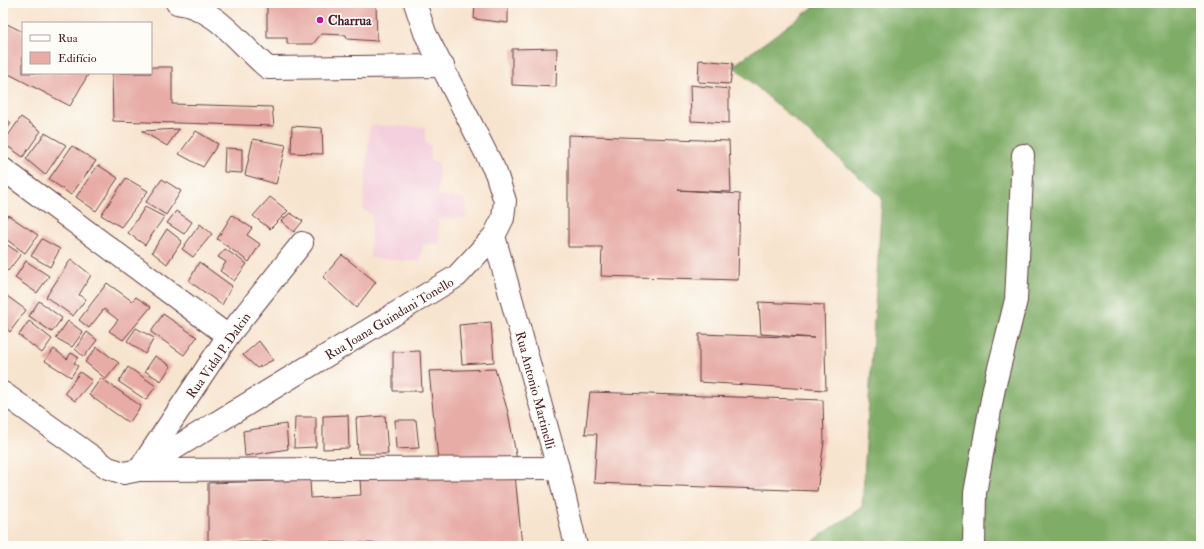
<svg xmlns="http://www.w3.org/2000/svg" width="1204" height="549" viewBox="0 0 1204 549" font-family="'IM FELL Double Pica',serif">
  <rect width="100%" height="100%" fill="#fdfcf7"/>
  <filter id="ink" filterUnits="userSpaceOnUse"><feTurbulence type="fractalNoise" baseFrequency=".025" numOctaves="2"/><feDisplacementMap in="SourceGraphic" scale="8" xChannelSelector="R" yChannelSelector="G"/><feConvolveMatrix kernelMatrix="1 2 1 2 8 2 1 2 1" color-interpolation-filters="sRGB"/></filter>
  <filter id="wash" filterUnits="userSpaceOnUse"><feTurbulence type="fractalNoise" baseFrequency=".012" numOctaves="4" result="noise"/><feDisplacementMap in="SourceGraphic" scale="16" xChannelSelector="R" yChannelSelector="G"/><feGaussianBlur stdDeviation="0.9" result="paint"/><feColorMatrix in="noise" values="0 0 0 0 0 0 0 0 0 0 0 0 0 0 0 0 0 1.4 0 .05"/><feComposite in="paint" operator="in"/></filter>
  <g filter="url(#wash)">
    <rect width="100%" height="100%" fill="#f7e4ce"/>
    <path fill="#f4cfdd" d="M 370,125 L 425,127 L 425,141 L 431,147 L 430,161 L 439,163 L 437,196 L 466,199 L 466,218 L 438,219 L 440,244 L 423,244 L 420,262 L 370,258 L 372,214 L 363,210 Z"/>
    <path fill="#7fac66" stroke="#646648" d="M 819,3 L 1201,3 L 1201,546 L 809,546 L 821,535 L 862,508 L 882,197 L 733,66 Z"/>
    <g id="blocks">
      <g fill="#e7aca5">
        <path d="M 267,3 L 376,3 L 377,41 L 347,39 L 346,35 L 321,34 L 313,44 L 287,44 L 287,38 L 267,38 Z"/>
        <path d="M 475,3 L 508,3 L 508,23 L 474,19 Z"/>
        <path d="M 3,22 L 23,32 L 23,73 L 89,73 L 70,106 L 3,71 Z"/>
        <path d="M 557,48 L 556,87 L 512,85 L 512,49 Z"/>
        <path d="M 699,60 L 733,63 L 730,84 L 698,82 Z"/>
        <path d="M 151,67 L 172,67 L 172,104 L 272,107 L 274,126 L 113,121 L 112,73 L 151,73 Z"/>
        <path d="M 690,85 L 729,89 L 729,123 L 691,121 Z"/>
        <path d="M 3,116 L 11,123 L 3,135 Z"/>
        <path d="M 21,117 L 41,131 L 23,157 L 3,143 Z"/>
        <path d="M 292,126 L 322,128 L 323,154 L 291,153 Z"/>
        <path d="M 179,129 L 167,146 L 142,131 Z"/>
        <path d="M 196,131 L 218,144 L 203,167 L 179,154 Z"/>
        <path d="M 45,133 L 66,145 L 45,175 L 26,159 Z"/>
        <path d="M 568,135 L 729,141 L 731,192 L 678,190 L 740,194 L 738,280 L 601,276 L 602,247 L 568,247 Z"/>
        <path d="M 253,139 L 286,145 L 276,184 L 245,175 Z"/>
        <path d="M 72,146 L 96,161 L 71,195 L 49,179 Z"/>
        <path d="M 225,148 L 242,149 L 242,173 L 224,172 Z"/>
        <path d="M 98,165 L 118,178 L 96,211 L 76,197 Z"/>
        <path d="M 126,178 L 148,191 L 121,227 L 101,215 Z"/>
        <path d="M 162,179 L 181,191 L 166,215 L 146,202 Z"/>
        <path d="M 270,197 L 288,211 L 270,229 L 253,216 Z"/>
        <path d="M 145,207 L 164,217 L 145,245 L 128,233 Z"/>
        <path d="M 176,211 L 192,222 L 184,234 L 167,223 Z"/>
        <path d="M 290,213 L 303,221 L 294,232 L 281,221 Z"/>
        <path d="M 8,215 L 38,235 L 25,253 L 3,237 L 3,222 Z"/>
        <path d="M 232,215 L 252,228 L 247,235 L 260,244 L 249,262 L 217,239 Z"/>
        <path d="M 200,224 L 212,234 L 193,257 L 182,249 Z"/>
        <path d="M 167,229 L 182,241 L 167,264 L 152,252 Z"/>
        <path d="M 42,239 L 60,249 L 50,267 L 31,256 Z"/>
        <path d="M 3,242 L 21,254 L 8,271 L 3,267 Z"/>
        <path d="M 225,249 L 247,264 L 234,281 L 220,271 L 226,262 L 218,257 Z"/>
        <path d="M 342,255 L 376,282 L 356,308 L 323,277 Z"/>
        <path d="M 71,259 L 91,275 L 79,295 L 86,299 L 73,316 L 46,297 Z"/>
        <path d="M 26,261 L 49,276 L 37,293 L 15,278 Z"/>
        <path d="M 199,262 L 232,286 L 222,305 L 189,281 Z"/>
        <path d="M 107,283 L 132,301 L 136,297 L 151,307 L 123,340 L 109,331 L 118,320 L 104,309 L 89,328 L 79,320 Z"/>
        <path d="M 3,293 L 26,310 L 10,332 L 3,326 Z"/>
        <path d="M 39,301 L 62,318 L 52,332 L 29,316 Z"/>
        <path d="M 759,302 L 824,305 L 826,390 L 699,382 L 699,334 L 814,338 L 761,334 Z"/>
        <path d="M 163,314 L 197,337 L 184,355 L 151,332 Z"/>
        <path d="M 29,321 L 52,339 L 42,353 L 19,335 Z"/>
        <path d="M 68,321 L 83,332 L 72,347 L 56,338 Z"/>
        <path d="M 491,322 L 494,362 L 462,364 L 459,325 Z"/>
        <path d="M 136,328 L 154,338 L 145,354 L 127,341 Z"/>
        <path d="M 87,332 L 97,340 L 84,357 L 75,349 Z"/>
        <path d="M 259,341 L 273,360 L 257,368 L 243,355 Z"/>
        <path d="M 97,347 L 119,363 L 106,379 L 85,362 Z"/>
        <path d="M 54,349 L 67,359 L 71,353 L 78,357 L 74,363 L 78,366 L 71,377 L 45,361 Z"/>
        <path d="M 420,351 L 422,391 L 393,391 L 393,352 Z"/>
        <path d="M 155,356 L 171,366 L 161,381 L 145,371 Z"/>
        <path d="M 128,367 L 156,386 L 146,400 L 119,382 Z"/>
        <path d="M 495,369 L 508,412 L 517,460 L 438,460 L 429,371 Z"/>
        <path d="M 80,372 L 92,381 L 75,401 L 65,393 Z"/>
        <path d="M 101,378 L 141,406 L 129,423 L 89,395 Z"/>
        <path d="M 590,392 L 823,400 L 824,442 L 817,491 L 594,483 L 597,434 L 585,434 Z"/>
        <path d="M 348,415 L 349,448 L 323,449 L 323,416 Z"/>
        <path d="M 385,416 L 388,454 L 358,454 L 356,418 Z"/>
        <path d="M 295,417 L 316,417 L 316,447 L 294,448 Z"/>
        <path d="M 395,420 L 416,420 L 419,448 L 396,449 Z"/>
        <path d="M 286,424 L 288,449 L 245,456 L 243,431 Z"/>
        <path d="M 515,475 L 522,546 L 249,541 L 208,543 L 208,483 L 310,480 L 311,498 L 361,495 L 360,479 Z"/>
      </g>
    </g>
  </g>
  <g filter="url(#ink)">
    <use href="#blocks" fill-opacity="0" stroke="#643d43" stroke-width="1"/>
    <g fill="none" stroke-linecap="round" stroke-linejoin="round">
      <defs>
        <g id="minor">
          <path d="M 177,3 C 217,8 239,44 268,68 L 443,66"/>
          <path d="M 3,169 L 228,336"/>
          <path d="M 494,236 L 558,468 L 576,546"/>
          <path d="M 139,470 L 558,468"/>
          <path d="M 139,470 L 228,336 L 302,243"/>
          <path d="M 974,546 L 975,493 L 994,388 L 1016,300 L 1023,155"/>
        </g>
        <path id="major" d="M 3,393 L 108,468 L 124,473 L 139,470 L 457,276 L 494,236 L 503,218 L 505,201 L 496,173 L 425,33 L 415,3"/>
      </defs>
      <use href="#minor" stroke="#643d43" stroke-width="24"/>
      <use href="#major" stroke="#643d43" stroke-width="24"/>
      <use href="#minor" stroke="#fff" stroke-width="22"/>
      <use href="#major" stroke="#fff" stroke-width="22"/>
    </g>
  </g>
  <circle fill="#b5179e" stroke="#fdfcf7" stroke-width="1.5" cx="320" cy="20" r="4"/>
  <g text-anchor="middle" stroke-width="3.5" stroke-linejoin="round" paint-order="stroke">
    <g font-size="13" font-weight="bold" fill="#4a1f2b" stroke="#fdfcf7" text-anchor="start">
      <text x="328" y="25">Charrua</text>
    </g>
    <g font-size="13" fill="#4a1f2b" stroke="#fdfcf7">
      <text transform="translate(389 318) rotate(-31)" y="5">Rua Joana Guindani Tonello</text>
      <text transform="translate(218 355) rotate(-55)" y="5">Rua Vidal P. Dalcin</text>
      <text transform="translate(536 390) rotate(75)" y="5">Rua Antonio Martinelli</text>
    </g>
  </g>
  <rect width="1204" height="549" fill="none" stroke="#fdfcf7" stroke-width="16"/>
  <rect x="22" y="22" width="130" height="52" fill="#fdfcf7" stroke="#b5a4a5"/>
  <rect x="30" y="35" width="20" height="6" fill="#ffffff" stroke="#b5a4a5"/>
  <text x="58" y="42" font-size="12" fill="#4a1f2b">Rua</text>
  <rect x="30" y="52" width="20" height="12" fill="#e7aca5" stroke="#b5a4a5"/>
  <text x="58" y="62" font-size="12" fill="#4a1f2b">Edifício</text>
</svg>
